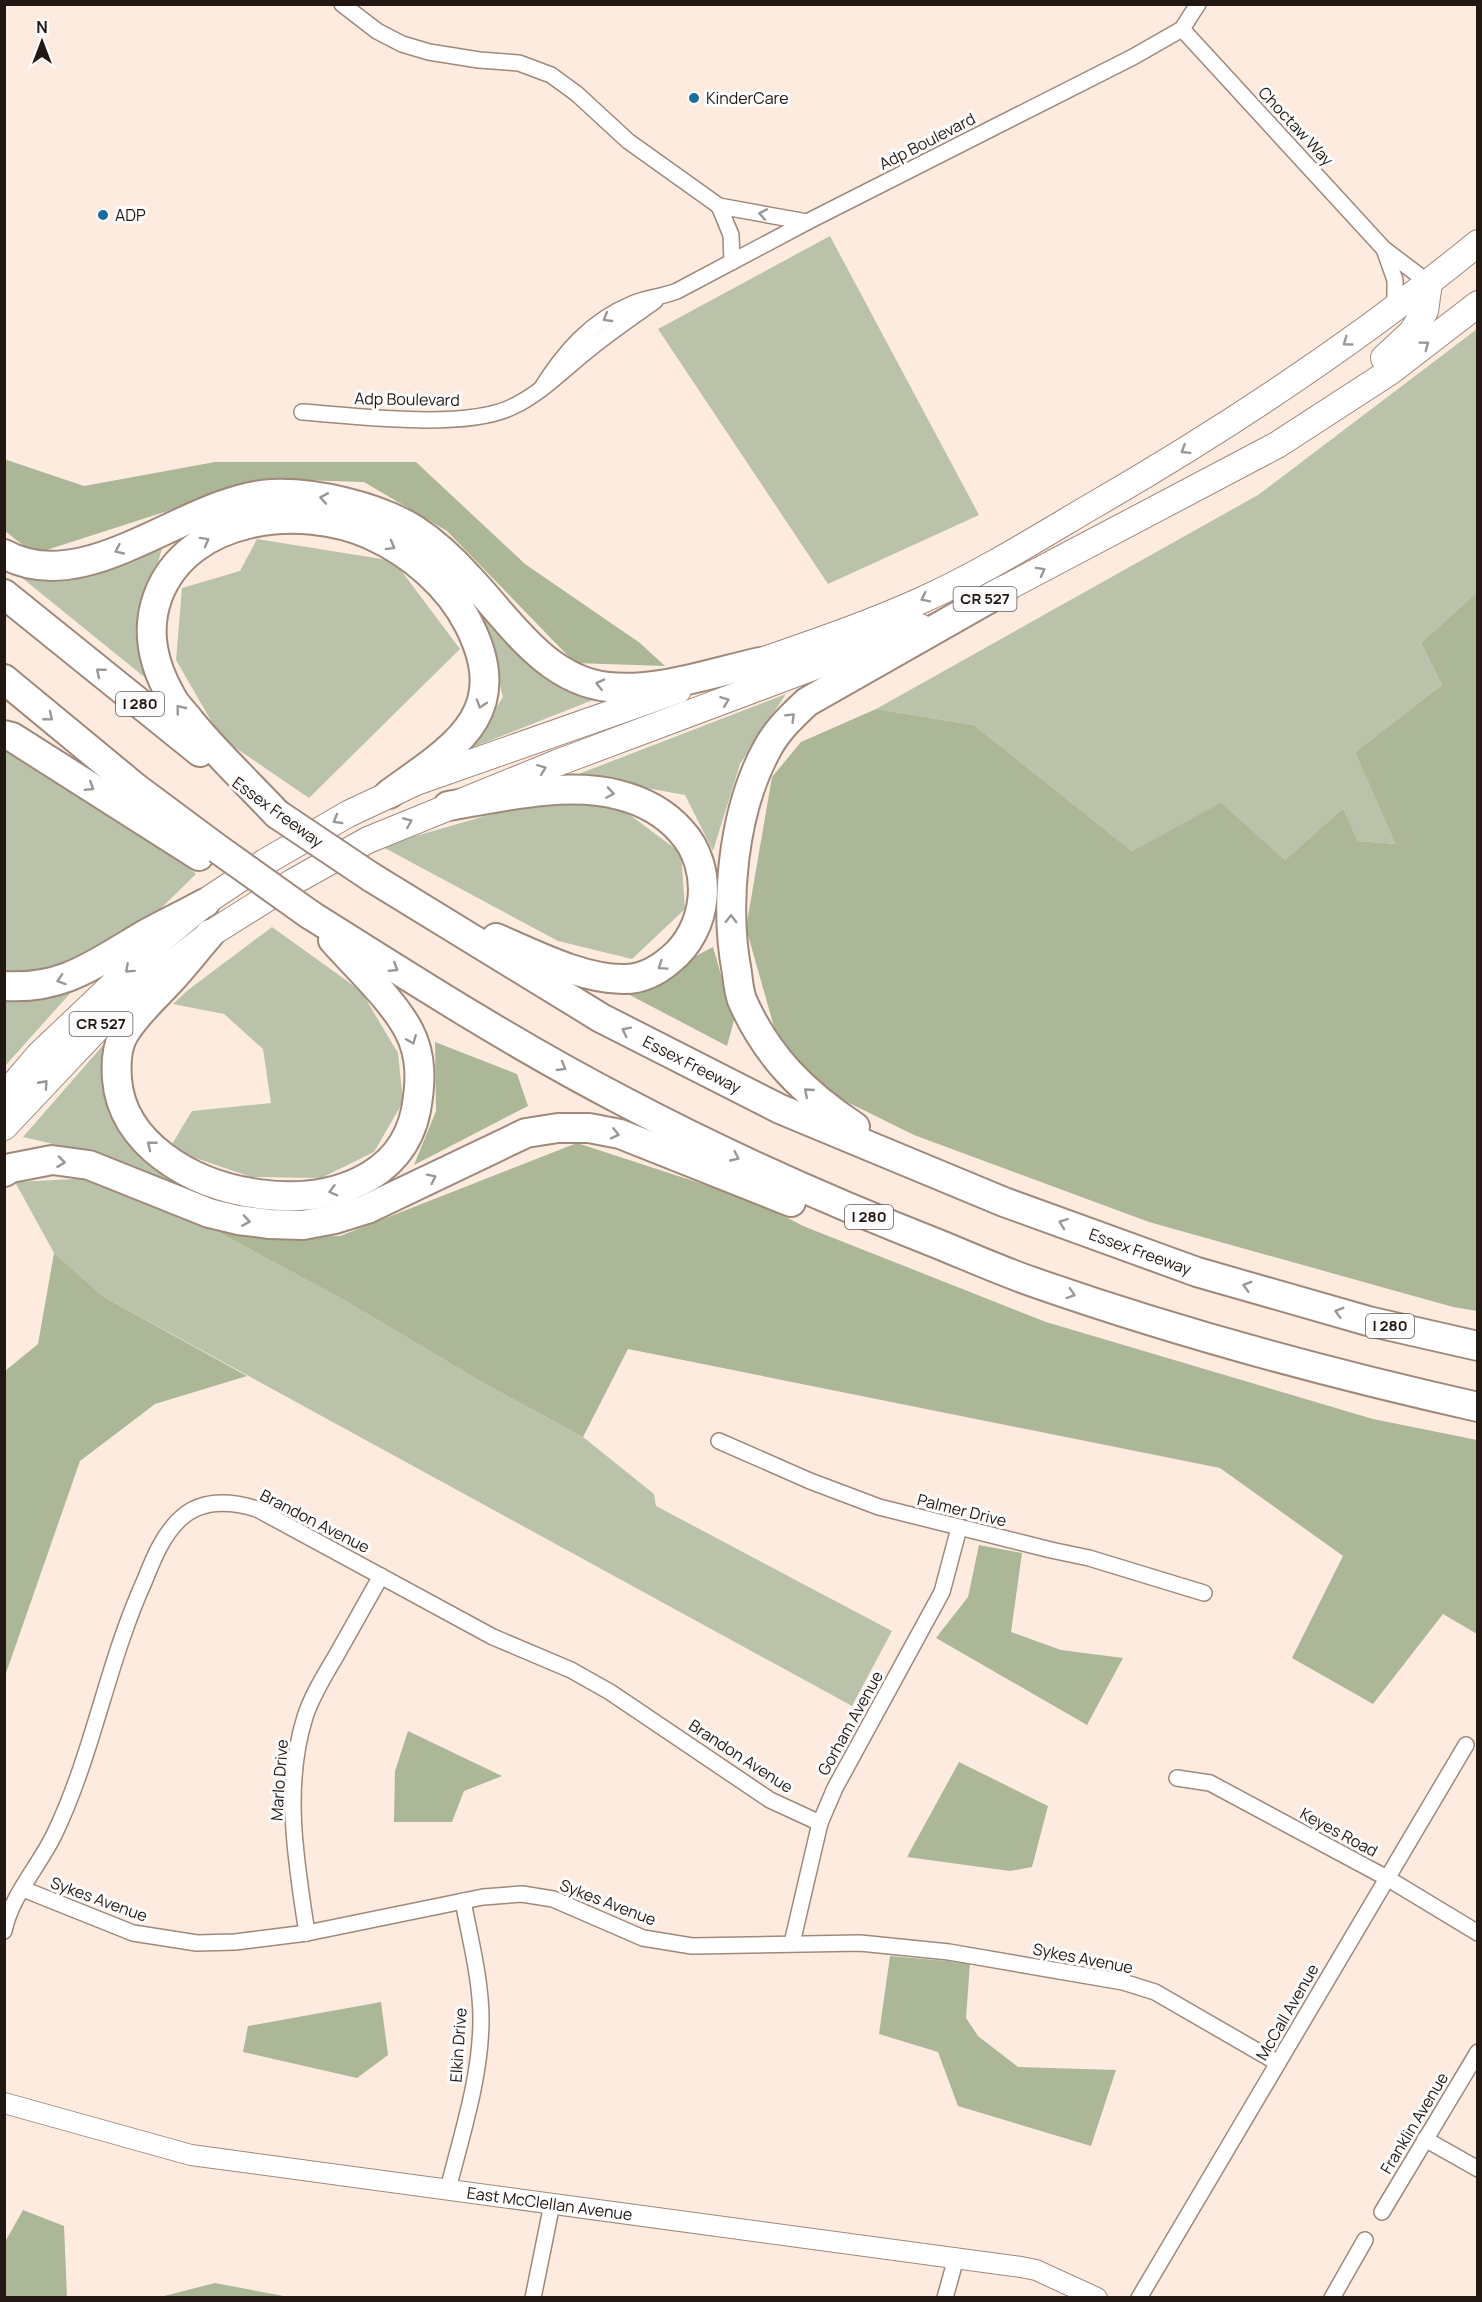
<svg xmlns="http://www.w3.org/2000/svg" width="1482" height="2302" viewBox="0 0 1482 2302" font-family="Manrope,sans-serif">
  <rect width="100%" height="100%" fill="#feebdf"/>
  <g fill="#bac3aa">
    <path d="M 830,236 L 979,515 L 828,584 L 658,329 Z"/>
    <path d="M 1477,329 L 1477,592 L 1421,643 L 1442,685 L 1355,752 L 1397,844 L 1358,841 L 1343,808 L 1285,860 L 1221,804 L 1132,851 L 974,725 L 876,709 L 1258,495 Z"/>
    <path d="M 257,539 L 394,561 L 460,649 L 309,798 L 221,738 L 176,660 L 182,588 L 240,571 Z"/>
    <path d="M 164,541 L 139,630 L 148,680 L 16,573 L 79,578 Z"/>
    <path d="M 482,613 L 598,698 L 471,748 L 503,697 Z"/>
    <path d="M 786,694 L 740,764 L 713,851 L 685,795 L 576,775 Z"/>
    <path d="M 4,748 L 129,819 L 196,874 L 142,927 L 34,978 L 5,970 Z"/>
    <path d="M 533,802 L 618,806 L 681,853 L 685,909 L 632,959 L 558,941 L 381,846 Z"/>
    <path d="M 272,927 L 361,991 L 398,1053 L 403,1102 L 374,1152 L 321,1178 L 251,1177 L 169,1149 L 192,1111 L 271,1103 L 263,1049 L 224,1014 L 173,1004 L 188,990 Z"/>
    <path d="M 74,989 L 5,1066 L 5,1001 Z"/>
    <path d="M 105,1043 L 120,1130 L 179,1186 L 91,1153 L 23,1137 Z"/>
    <path d="M 94,1178 L 192,1218 L 344,1300 L 485,1384 L 583,1437 L 654,1494 L 656,1506 L 892,1631 L 852,1706 L 104,1297 L 54,1253 L 15,1182 Z"/>
  </g>
  <g fill="#abb796">
    <path d="M 4,459 L 84,486 L 215,462 L 416,462 L 525,564 L 640,643 L 665,666 L 575,663 L 447,531 L 364,482 L 267,479 L 34,554 L 5,531 Z"/>
    <path d="M 1477,592 L 1477,1311 L 1453,1307 L 1149,1222 L 914,1135 L 841,1099 L 780,1048 L 746,928 L 772,777 L 801,742 L 876,709 L 974,725 L 1132,851 L 1221,803 L 1285,860 L 1343,808 L 1358,841 L 1396,844 L 1355,752 L 1442,685 L 1421,643 Z"/>
    <path d="M 713,947 L 734,1020 L 727,1046 L 626,993 Z"/>
    <path d="M 435,1042 L 517,1074 L 528,1106 L 414,1165 L 436,1111 Z"/>
    <path d="M 577,1143 L 758,1202 L 803,1226 L 1046,1322 L 1373,1419 L 1477,1440 L 1477,1634 L 1443,1614 L 1373,1704 L 1292,1658 L 1343,1556 L 1220,1468 L 628,1349 L 583,1437 L 485,1384 L 344,1300 L 192,1218 L 259,1237 L 340,1236 Z"/>
    <path d="M 54,1253 L 104,1297 L 247,1376 L 155,1404 L 80,1461 L 5,1676 L 5,1371 L 38,1344 Z"/>
    <path d="M 979,1545 L 1022,1553 L 1011,1632 L 1061,1650 L 1123,1658 L 1087,1725 L 936,1638 L 968,1597 Z"/>
    <path d="M 408,1731 L 502,1776 L 464,1791 L 452,1822 L 394,1822 L 395,1771 Z"/>
    <path d="M 959,1762 L 1048,1806 L 1032,1867 L 1010,1871 L 907,1857 Z"/>
    <path d="M 890,1956 L 970,1963 L 966,2018 L 978,2036 L 1018,2067 L 1116,2070 L 1091,2146 L 958,2106 L 938,2052 L 879,2034 Z"/>
    <path d="M 381,2002 L 388,2055 L 357,2078 L 243,2052 L 248,2026 Z"/>
    <path d="M 23,2210 L 64,2226 L 67,2297 L 5,2297 L 5,2242 Z"/>
    <path d="M 215,2283 L 289,2297 L 160,2297 Z"/>
  </g>
  <g fill="none" stroke-linecap="round" stroke-linejoin="round">
    <defs>
      <g id="minor">
        <path d="M 342,4 L 377,31 L 402,44 L 429,52 L 479,60 L 519,63 L 551,75 L 577,94 L 628,141 L 719,206 L 807,222"/>
        <path d="M 1182,29 L 1384,249 L 1429,283"/>
        <path d="M 719,206 L 731,235 L 732,262"/>
        <path d="M 1384,249 L 1395,280 L 1395,308"/>
        <path d="M 541,389 C 564,352 591,321 632,304 C 646,298 662,297 677,291 L 807,222 L 1133,57 L 1182,29 L 1198,4"/>
        <path d="M 302,412 C 357,416 464,430 512,407 C 542,393 566,367 592,347 C 612,331 634,316 655,301"/>
        <path d="M 719,1441 L 810,1481 L 879,1507 L 1051,1550 L 1089,1558 L 1204,1593"/>
        <path d="M 1177,1778 L 1210,1783 L 1387,1878 L 1478,1933"/>
        <path d="M 23,1889 L 133,1933 L 197,1943 L 235,1942 L 307,1933 L 483,1897 L 522,1894 L 553,1899 L 643,1938 L 692,1946 L 860,1943 L 949,1952 L 1123,1982 L 1155,1992 L 1278,2063"/>
        <path d="M 4,1931 C 11,1896 39,1866 54,1835 C 93,1754 107,1664 144,1582 C 153,1560 162,1536 180,1519 C 201,1499 231,1501 257,1509 L 493,1637 L 571,1670 L 610,1692 L 770,1800 L 820,1823"/>
        <path d="M 307,1933 C 296,1862 283,1787 305,1717 C 312,1695 325,1675 336,1656 C 351,1629 366,1603 381,1576"/>
        <path d="M 792,1943 L 820,1823 L 835,1788 L 942,1592 L 959,1528"/>
        <path d="M 1425,2139 L 1478,2169"/>
        <path d="M 448,2189 C 462,2134 481,2076 481,2019 C 481,1980 470,1939 463,1901"/>
        <path d="M 1382,2212 L 1478,2052"/>
        <path d="M 533,2298 L 552,2204"/>
        <path d="M 945,2298 L 956,2258"/>
        <path d="M 1139,2298 L 1466,1745"/>
        <path d="M 1332,2298 L 1365,2240"/>
      </g>
      <g id="tertiary">
        <path id="s1" d="M 4,2103 L 191,2155 L 1021,2267 L 1036,2270 L 1097,2298"/>
      </g>
      <g id="primary">
        <path d="M 1384,358 L 1412,332 L 1425,311 L 1429,283"/>
        <path d="M 987,598 L 1277,445 L 1391,371 L 1478,304"/>
        <path d="M 741,668 C 801,647 862,627 920,601 C 978,575 1033,541 1087,509 C 1224,430 1356,343 1478,243"/>
        <path d="M 4,1096 L 39,1055 L 159,941 L 211,898 L 265,862 L 348,814 L 416,782 L 678,690"/>
        <path d="M 4,1127 L 122,1002 L 210,934 L 293,882 L 368,840 L 557,763 L 920,627"/>
      </g>
      <g id="motorway">
        <path d="M 4,554 C 86,600 186,499 271,494 C 315,492 377,506 415,530 C 435,543 453,560 469,578 C 509,620 545,680 608,687 C 659,692 711,673 760,662"/>
        <path d="M 4,594 L 200,752"/>
        <path d="M 4,679 L 136,788 L 218,849"/>
        <path d="M 4,735 L 12,737 L 199,856"/>
        <path d="M 448,806 C 500,797 568,781 619,795 C 643,801 665,813 681,831 C 715,868 708,930 670,960 C 657,971 642,979 625,979 C 583,980 534,954 496,938"/>
        <path d="M 277,814 C 248,783 217,754 190,721 C 184,713 175,705 171,696 C 153,664 145,631 158,596 C 188,516 301,503 371,535 C 411,553 449,585 469,625 C 514,714 454,747 389,794"/>
        <path id="s2" d="M 371,877 L 601,1018 L 780,1109 L 1004,1202 L 1197,1272 L 1368,1321 L 1478,1346"/>
        <path d="M 309,914 C 412,979 515,1045 623,1101 C 725,1155 831,1202 938,1244 C 970,1257 1001,1271 1033,1282 C 1179,1333 1327,1373 1478,1407"/>
        <path d="M 210,934 C 196,950 183,967 168,983 C 154,998 131,1019 122,1038 C 116,1051 116,1066 117,1079 C 126,1206 389,1249 416,1110 C 421,1082 422,1056 409,1031 C 393,1000 356,966 333,940"/>
        <path d="M 4,986 C 64,990 96,963 144,935 C 164,924 185,914 205,903"/>
        <path d="M 855,1127 C 804,1093 767,1057 742,1000 C 739,992 738,982 737,973 C 724,905 733,812 766,751 C 776,731 791,717 807,702 L 1004,590"/>
        <path d="M 4,1172 L 11,1168 L 52,1160 L 89,1165 L 209,1213 L 238,1220 L 270,1224 L 303,1225 L 335,1219 L 367,1209 L 526,1133 L 558,1128 L 589,1128 L 620,1134 L 791,1202"/>
      </g>
    </defs>
    <use href="#minor" stroke="#9e897b" stroke-width="18"/>
    <use href="#tertiary" stroke="#9e897b" stroke-width="22"/>
    <use href="#primary" stroke="#9e897b" stroke-width="28"/>
    <use href="#motorway" stroke="#9e897b" stroke-width="32"/>
    <use href="#minor" stroke="#fff" stroke-width="15"/>
    <use href="#tertiary" stroke="#fff" stroke-width="20"/>
    <use href="#primary" stroke="#fff" stroke-width="26"/>
    <use href="#motorway" stroke="#fff" stroke-width="28"/>
    <defs>
      <g id="motorway-bridge">
        <path d="M 277,814 L 371,877"/>
        <path d="M 218,849 L 309,914"/>
      </g>
    </defs>
    <use href="#motorway-bridge" stroke="#9e897b" stroke-width="32" stroke-linecap="butt"/>
    <use href="#motorway-bridge" stroke="#fff" stroke-width="28"/>
  </g>
  <defs><path id="oneway-chevron" d="M-2-3.5L2.5 0L-2 3.5" fill="none" stroke-width="1.6" stroke-linecap="round" stroke-linejoin="round" transform="scale(1.5)"/></defs>
  <g stroke="#9b9795">
    <use href="#oneway-chevron" transform="translate(763 214) rotate(-170)"/>
    <use href="#oneway-chevron" transform="translate(607 318) rotate(150)"/>
    <use href="#oneway-chevron" transform="translate(1347 342) rotate(144)"/>
    <use href="#oneway-chevron" transform="translate(1425 345) rotate(-37)"/>
    <use href="#oneway-chevron" transform="translate(1185 450) rotate(148)"/>
    <use href="#oneway-chevron" transform="translate(324 498) rotate(-170)"/>
    <use href="#oneway-chevron" transform="translate(205 541) rotate(-29)"/>
    <use href="#oneway-chevron" transform="translate(391 546) rotate(29)"/>
    <use href="#oneway-chevron" transform="translate(119 550) rotate(155)"/>
    <use href="#oneway-chevron" transform="translate(1041 571) rotate(-29)"/>
    <use href="#oneway-chevron" transform="translate(925 598) rotate(154)"/>
    <use href="#oneway-chevron" transform="translate(100 672) rotate(-141)"/>
    <use href="#oneway-chevron" transform="translate(600 684) rotate(-167)"/>
    <use href="#oneway-chevron" transform="translate(725 701) rotate(-21)"/>
    <use href="#oneway-chevron" transform="translate(481 704) rotate(107)"/>
    <use href="#oneway-chevron" transform="translate(180 709) rotate(-129)"/>
    <use href="#oneway-chevron" transform="translate(49 717) rotate(39)"/>
    <use href="#oneway-chevron" transform="translate(791 717) rotate(-45)"/>
    <use href="#oneway-chevron" transform="translate(542 769) rotate(-21)"/>
    <use href="#oneway-chevron" transform="translate(90 787) rotate(32)"/>
    <use href="#oneway-chevron" transform="translate(610 793) rotate(9)"/>
    <use href="#oneway-chevron" transform="translate(337 820) rotate(150)"/>
    <use href="#oneway-chevron" transform="translate(408 822) rotate(-23)"/>
    <use href="#oneway-chevron" transform="translate(731 919) rotate(-89)"/>
    <use href="#oneway-chevron" transform="translate(662 966) rotate(146)"/>
    <use href="#oneway-chevron" transform="translate(394 968) rotate(32)"/>
    <use href="#oneway-chevron" transform="translate(129 969) rotate(138)"/>
    <use href="#oneway-chevron" transform="translate(61 980) rotate(162)"/>
    <use href="#oneway-chevron" transform="translate(626 1031) rotate(-153)"/>
    <use href="#oneway-chevron" transform="translate(412 1040) rotate(68)"/>
    <use href="#oneway-chevron" transform="translate(562 1067) rotate(30)"/>
    <use href="#oneway-chevron" transform="translate(44 1084) rotate(-48)"/>
    <use href="#oneway-chevron" transform="translate(808 1092) rotate(-139)"/>
    <use href="#oneway-chevron" transform="translate(615 1134) rotate(14)"/>
    <use href="#oneway-chevron" transform="translate(151 1145) rotate(-141)"/>
    <use href="#oneway-chevron" transform="translate(735 1157) rotate(25)"/>
    <use href="#oneway-chevron" transform="translate(61 1162) rotate(7)"/>
    <use href="#oneway-chevron" transform="translate(432 1178) rotate(-26)"/>
    <use href="#oneway-chevron" transform="translate(333 1191) rotate(165)"/>
    <use href="#oneway-chevron" transform="translate(246 1221) rotate(9)"/>
    <use href="#oneway-chevron" transform="translate(1063 1223) rotate(-160)"/>
    <use href="#oneway-chevron" transform="translate(1247 1286) rotate(-164)"/>
    <use href="#oneway-chevron" transform="translate(1071 1294) rotate(18)"/>
    <use href="#oneway-chevron" transform="translate(1339 1312) rotate(-164)"/>
  </g>
  <g fill="#1b6d9e" stroke="#fcfcfc" stroke-width="2">
    <circle cx="694" cy="98" r="6"/>
    <circle cx="103" cy="215" r="6"/>
  </g>
  <g text-anchor="middle" stroke-width="6" stroke-linejoin="round" paint-order="stroke">
    <g fill="#fcfcfc" stroke="#635c59" stroke-width="1.5">
      <rect x="953.5" y="587" width="63" height="24" rx="4.5"/>
      <rect x="116" y="692" width="48" height="24" rx="4.5"/>
      <rect x="69.5" y="1012" width="63" height="24" rx="4.5"/>
      <rect x="845" y="1205" width="48" height="24" rx="4.5"/>
      <rect x="1366" y="1314" width="48" height="24" rx="4.5"/>
    </g>
    <g font-size="15" font-weight="bold" fill="#211813">
      <text x="985" y="604">CR 527</text>
      <text x="140" y="709">I 280</text>
      <text x="101" y="1029">CR 527</text>
      <text x="869" y="1222">I 280</text>
      <text x="1390" y="1331">I 280</text>
    </g>
    <g font-size="16" fill="#211813" stroke="#fcfcfc" text-anchor="start">
      <text x="706" y="104">KinderCare</text>
      <text x="115" y="221">ADP</text>
    </g>
    <g font-size="16" fill="#211813" stroke="#fcfcfc">
      <text transform="translate(1296 126) rotate(47)" y="6">Choctaw Way</text>
      <text transform="translate(927 141) rotate(-27)" y="6">Adp Boulevard</text>
      <text transform="translate(407 399) rotate(1)" y="6">Adp Boulevard</text>
      <text transform="translate(278 812) rotate(36)" y="6">Essex Freeway</text>
      <text dy="6" stroke="none"><textPath href="#s2" startOffset="372">Essex Freeway</textPath></text>
      <text dy="6" stroke="none"><textPath href="#s2" startOffset="858">Essex Freeway</textPath></text>
      <text transform="translate(962 1510) rotate(14)" y="6">Palmer Drive</text>
      <text transform="translate(315 1521) rotate(27)" y="6">Brandon Avenue</text>
      <text transform="translate(850 1723) rotate(-61)" y="6">Gorham Avenue</text>
      <text transform="translate(741 1756) rotate(33)" y="6">Brandon Avenue</text>
      <text transform="translate(279 1780) rotate(-86)" y="6">Marlo Drive</text>
      <text transform="translate(1339 1832) rotate(28)" y="6">Keyes Road</text>
      <text transform="translate(99 1899) rotate(20)" y="6">Sykes Avenue</text>
      <text transform="translate(608 1902) rotate(21)" y="6">Sykes Avenue</text>
      <text transform="translate(1083 1958) rotate(11)" y="6">Sykes Avenue</text>
      <text transform="translate(1287 2012) rotate(-60)" y="6">McCall Avenue</text>
      <text transform="translate(458 2045) rotate(-86)" y="6">Elkin Drive</text>
      <text transform="translate(1414 2123) rotate(-59)" y="6">Franklin Avenue</text>
      <text dy="6" stroke="none"><textPath href="#s1" startOffset="556">East McClellan Avenue</textPath></text>
    </g>
  </g>
  <rect width="1482" height="2302" fill="none" stroke="#211813" stroke-width="12"/>
  <g transform="translate(42 42)" stroke="#fcfcfc" stroke-width="4.5" paint-order="stroke">
  <path d="M0-4.5L10 22L0 15L-10 22Z" fill="#211813"/>
  <text y="-9" font-size="16" font-weight="bold" text-anchor="middle" fill="#211813">N</text>
  </g>
</svg>
